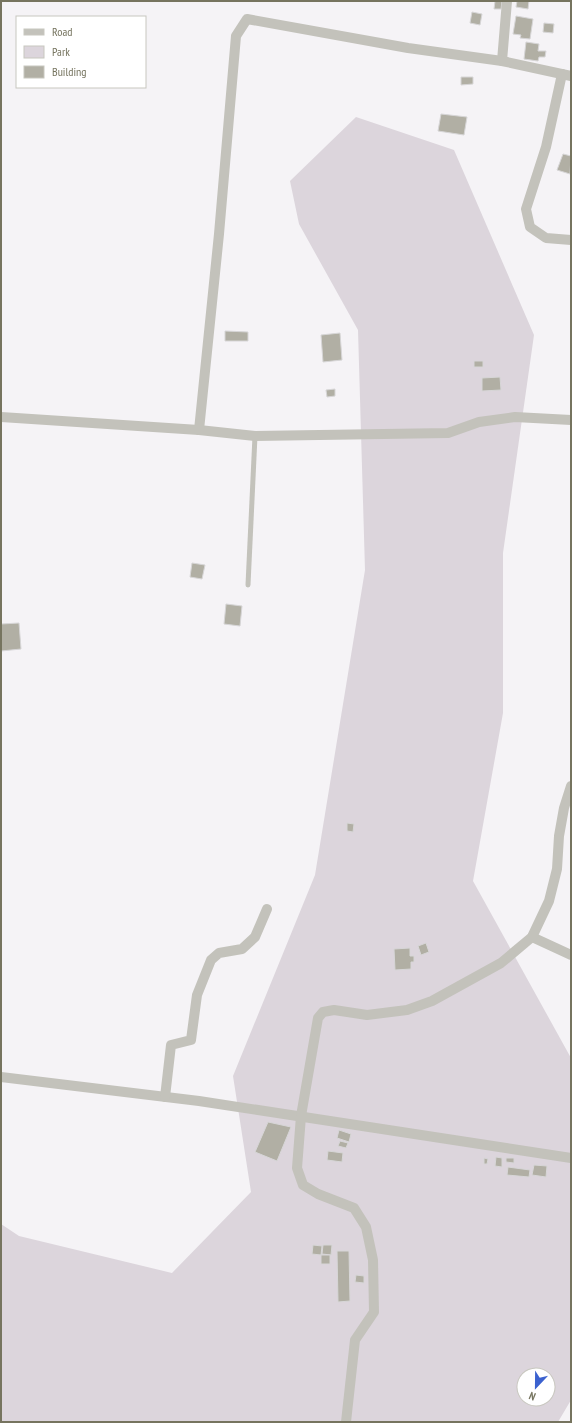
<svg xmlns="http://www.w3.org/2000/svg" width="572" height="1423" viewBox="0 0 572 1423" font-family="'PT Sans Narrow',sans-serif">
  <rect width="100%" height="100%" fill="#f5f3f6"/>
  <path fill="#dcd5dc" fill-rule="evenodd" d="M 356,117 L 454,150 L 534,335 L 503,553 L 503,713 L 473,881 L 571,1058 L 571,1400 L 558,1422 L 1,1422 L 1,1224 L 19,1236 L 172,1273 L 251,1192 L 233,1076 L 315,875 L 365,570 L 358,330 L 299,224 L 290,181 ZM 524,1375 L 548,1375 L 548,1399 L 524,1399 Z"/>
  <g fill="#b1afa4" stroke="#d7d6d7">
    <path d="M 495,1 L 502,1 L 501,9 L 494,9 Z"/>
    <path d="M 517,1 L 529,1 L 528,9 L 516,7 Z"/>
    <path d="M 472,12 L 482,14 L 480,25 L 470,23 Z"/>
    <path d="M 516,16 L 533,19 L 530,39 L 520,38 L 521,35 L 513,34 Z"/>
    <path d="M 544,23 L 554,24 L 553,33 L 543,32 Z"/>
    <path d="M 526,42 L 539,44 L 538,51 L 546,51 L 545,57 L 539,57 L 538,61 L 524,59 Z"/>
    <path d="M 461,77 L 473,77 L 473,84 L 461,85 Z"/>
    <path d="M 441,114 L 467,117 L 464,135 L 438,131 Z"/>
    <path d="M 563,154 L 571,156 L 570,174 L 557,170 Z"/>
    <path d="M 225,331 L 248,332 L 248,341 L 225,341 Z"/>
    <path d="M 340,333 L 342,360 L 323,362 L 321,335 Z"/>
    <rect x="474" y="361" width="9" height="6"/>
    <path d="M 500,377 L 501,390 L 482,391 L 482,378 Z"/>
    <path d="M 335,389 L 335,396 L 327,397 L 326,390 Z"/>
    <path d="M 192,563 L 205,565 L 202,579 L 190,577 Z"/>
    <path d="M 226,604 L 242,606 L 240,626 L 224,624 Z"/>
    <path d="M 19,623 L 21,649 L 1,651 L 1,624 Z"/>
    <path d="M 347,823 L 354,824 L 353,832 L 347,831 Z"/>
    <path d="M 426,943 L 429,952 L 421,955 L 418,946 Z"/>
    <path d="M 410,948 L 410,956 L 414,956 L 414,962 L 411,962 L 411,969 L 395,970 L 394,949 Z"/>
    <path d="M 268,1122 L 291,1127 L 277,1161 L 255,1152 Z"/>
    <path d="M 339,1130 L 351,1134 L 349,1142 L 337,1138 Z"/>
    <path d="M 340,1141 L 348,1143 L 346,1148 L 338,1146 Z"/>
    <path d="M 328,1151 L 343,1153 L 342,1162 L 327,1160 Z"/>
    <path d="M 496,1157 L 502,1158 L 502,1167 L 495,1166 Z"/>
    <path d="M 484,1158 L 488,1159 L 487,1164 L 484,1164 Z"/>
    <path d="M 506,1158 L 514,1158 L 514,1163 L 506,1162 Z"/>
    <path d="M 534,1165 L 547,1166 L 546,1177 L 532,1175 Z"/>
    <path d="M 508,1167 L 530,1170 L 529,1177 L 507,1175 Z"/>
    <path d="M 313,1245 L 322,1246 L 321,1255 L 312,1254 Z"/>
    <path d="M 323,1245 L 332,1245 L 331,1255 L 322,1254 Z"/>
    <path d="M 337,1251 L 349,1251 L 350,1301 L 338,1302 Z"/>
    <rect x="321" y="1255" width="9" height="9"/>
    <path d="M 356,1275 L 364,1276 L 364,1283 L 355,1282 Z"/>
  </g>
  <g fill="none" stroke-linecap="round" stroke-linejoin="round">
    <path stroke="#c3c2bb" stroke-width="5" d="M 248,585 L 255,436"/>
    <g stroke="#c3c2bb" stroke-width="10">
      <path d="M 502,61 L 507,1"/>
      <path d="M 562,74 L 546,147 L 526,209 L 530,227 L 546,238 L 571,240"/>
      <path d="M 1,417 L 199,430 L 255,436 L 448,433 L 479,422 L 515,417 L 571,420"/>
      <path d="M 199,430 L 219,234 L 236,36 L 247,19 L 408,48 L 502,61 L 571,76"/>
      <path d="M 532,937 L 571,955"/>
      <path d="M 1,1077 L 199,1101 L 571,1158"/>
      <path d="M 165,1097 L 171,1045 L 191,1040 L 197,995 L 211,960 L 219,953 L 242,949 L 255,937 L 267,909"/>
      <path d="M 346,1422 L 355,1340 L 374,1312 L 373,1260 L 366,1227 L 354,1208 L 318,1194 L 303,1185 L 297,1168 L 301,1116 L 318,1018 L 323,1012 L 334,1010 L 367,1015 L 407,1010 L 432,1001 L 501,963 L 532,937 L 549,901 L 557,869 L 559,836 L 564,808 L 571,786"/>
    </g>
  </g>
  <rect width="572" height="1423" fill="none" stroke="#76745f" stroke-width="4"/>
  <rect x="16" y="16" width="130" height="72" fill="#ffffff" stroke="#c8c7bf"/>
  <rect x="24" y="29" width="20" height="6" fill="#c3c2bb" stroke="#c8c7bf"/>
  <text x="52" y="36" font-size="12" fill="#76745f">Road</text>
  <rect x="24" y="46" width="20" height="12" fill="#dcd5dc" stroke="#c8c7bf"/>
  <text x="52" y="56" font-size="12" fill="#76745f">Park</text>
  <rect x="24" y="66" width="20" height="12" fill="#b1afa4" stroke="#c8c7bf"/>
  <text x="52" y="76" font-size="12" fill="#76745f">Building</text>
  <g transform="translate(536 1387) rotate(202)"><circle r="19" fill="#ffffff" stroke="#c8c7bf"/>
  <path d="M0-3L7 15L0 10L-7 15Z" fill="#3b61cf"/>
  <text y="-6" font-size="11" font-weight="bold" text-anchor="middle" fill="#76745f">N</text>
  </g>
</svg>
